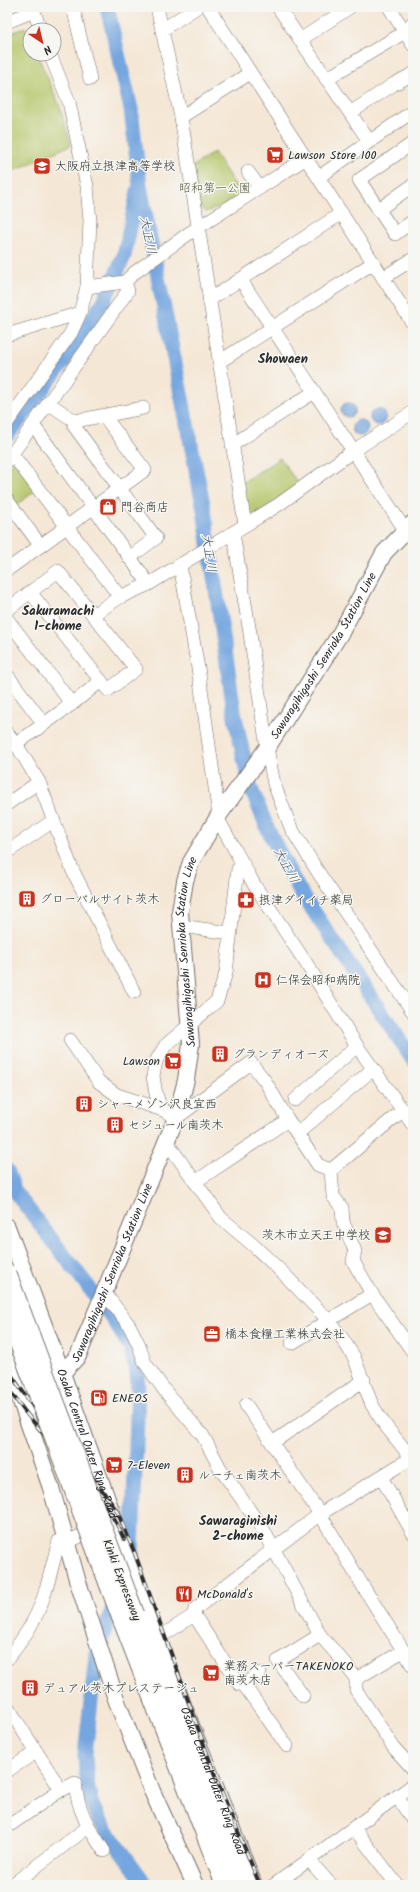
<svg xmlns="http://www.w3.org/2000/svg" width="420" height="1892" viewBox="0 0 420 1892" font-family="Kalam,'Klee One',sans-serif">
  <rect width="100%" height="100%" fill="#f6f6f2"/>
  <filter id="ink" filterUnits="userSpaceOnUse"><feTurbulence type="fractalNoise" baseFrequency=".025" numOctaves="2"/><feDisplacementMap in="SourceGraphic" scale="8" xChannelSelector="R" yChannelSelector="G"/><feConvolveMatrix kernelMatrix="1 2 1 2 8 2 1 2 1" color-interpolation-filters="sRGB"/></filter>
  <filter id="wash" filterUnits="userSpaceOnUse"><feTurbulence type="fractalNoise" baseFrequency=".012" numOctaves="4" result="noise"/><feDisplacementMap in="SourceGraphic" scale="16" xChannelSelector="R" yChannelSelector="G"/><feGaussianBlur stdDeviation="0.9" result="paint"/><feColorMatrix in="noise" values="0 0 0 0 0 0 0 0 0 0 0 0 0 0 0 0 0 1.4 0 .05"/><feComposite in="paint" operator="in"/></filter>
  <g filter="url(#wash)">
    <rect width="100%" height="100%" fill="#f5e7d5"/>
    <g fill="#b5c66a" stroke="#70784a">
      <path d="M 25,27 L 30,38 L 30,54 L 37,54 L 59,104 L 71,145 L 7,174 L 7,35 Z"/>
      <path d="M 214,152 L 241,194 L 225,205 L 206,212 L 201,209 L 192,167 Z"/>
      <path d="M 280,458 L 299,485 L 251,517 L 247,515 L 240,484 Z"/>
      <path d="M 13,460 L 36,490 L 16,506 C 6,491 2,476 13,460 Z"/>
    </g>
    <g fill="#74a6df" stroke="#506885">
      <circle cx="348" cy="410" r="7"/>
      <circle cx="378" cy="417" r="8"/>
      <circle cx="360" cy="428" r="8"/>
    </g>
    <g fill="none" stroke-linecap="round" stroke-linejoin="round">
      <g stroke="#74a6df" stroke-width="15">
        <path d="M 107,7 L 131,109 L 140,186 L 204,510 L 235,717 L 250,786 L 268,830 L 298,888 L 413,1060"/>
        <path d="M 7,436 L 60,366 L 104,301 L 124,256 L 138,191"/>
        <path d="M 7,1170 L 15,1192 L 111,1316 L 130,1347 L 137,1371 L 138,1389 L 132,1552 L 128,1563"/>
        <path d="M 117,1596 L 96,1656 L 85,1755 L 87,1783 L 91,1802 L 99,1820 L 146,1885"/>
      </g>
    </g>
  </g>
  <g filter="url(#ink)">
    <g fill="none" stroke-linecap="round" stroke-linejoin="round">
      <defs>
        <g id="minor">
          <path d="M 32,7 L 41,30"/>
          <path d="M 73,7 L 90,79"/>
          <path d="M 157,7 L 181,117 L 245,525"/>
          <path d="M 208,7 L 413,324"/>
          <path d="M 278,7 L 369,141"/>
          <path d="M 389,7 L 413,45"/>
          <path d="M 7,22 L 34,11"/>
          <path d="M 162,30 L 197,7"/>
          <path d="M 300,40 L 350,7"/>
          <path d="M 326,79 L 405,32 L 413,22"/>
          <path d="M 350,113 L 394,84 L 413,74"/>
          <path d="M 181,117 L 250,73"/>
          <path d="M 413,143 L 359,180 L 395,234 L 413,221"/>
          <path d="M 248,172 L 260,188"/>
          <path d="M 319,177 L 413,111"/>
          <path d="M 378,210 L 413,185"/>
          <path d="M 383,278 L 413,259"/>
          <path d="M 241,280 L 405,530"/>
          <path d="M 87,287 L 125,282 L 134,273 L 188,234 L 306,158"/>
          <path d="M 209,300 L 342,213"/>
          <path d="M 7,335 L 80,313"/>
          <path d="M 219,362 L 373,263"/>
          <path d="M 48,403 L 75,421 L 143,408"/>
          <path d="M 75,421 L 74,426 L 156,538 L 129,558"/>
          <path d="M 7,423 L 71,333 L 80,313 L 87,287 L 90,221 L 87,186 L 69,102 L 50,54"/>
          <path d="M 33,425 L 149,584"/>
          <path d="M 232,445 L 314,392"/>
          <path d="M 12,454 L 120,597"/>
          <path d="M 7,461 L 128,291 L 125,282"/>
          <path d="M 7,500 L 40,545"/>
          <path d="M 233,533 L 249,627 L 267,748 L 274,784 L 291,828 L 318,872 L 413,1012"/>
          <path d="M 180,565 L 199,674 L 220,823 L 255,886 L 306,963 L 357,1046 L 413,1125"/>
          <path d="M 7,570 L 145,470 L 104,416"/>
          <path d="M 30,592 L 101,681"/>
          <path d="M 7,610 L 58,571 L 93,615"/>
          <path d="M 7,619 L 72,704"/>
          <path d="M 7,675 L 44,724"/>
          <path d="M 7,733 L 16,744 L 39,782 L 7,804"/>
          <path d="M 16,744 L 72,704 L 101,681 L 108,690 L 136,669 L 93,615 L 120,597 L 149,584 L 278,505 L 353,451 L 413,412"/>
          <path d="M 39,782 L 72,869 L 134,992"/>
          <path d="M 7,852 L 53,821"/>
          <path d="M 181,926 L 230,933"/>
          <path d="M 70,1040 L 99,1082 L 117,1095 L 163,1110 L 176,1118 L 251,1063 L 265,1081 L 288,1120 L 318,1165 L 331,1170"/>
          <path d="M 295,1100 L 357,1046"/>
          <path d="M 161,1109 L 156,1094 L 153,1076 L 156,1061 L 165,1046 L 217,1001 L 226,973 L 238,869 L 243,864"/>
          <path d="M 402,1111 L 331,1170 L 333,1196 L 342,1208 L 343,1222 L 355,1251 L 353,1261 L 372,1294 L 413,1352"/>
          <path d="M 298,1133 L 373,1069"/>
          <path d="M 166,1141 L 221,1218 L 252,1244 L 284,1274 L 328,1320 L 342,1338 L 354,1357 L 372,1405 L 385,1425 L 413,1460"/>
          <path d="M 195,1182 L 288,1120"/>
          <path d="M 104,1292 L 129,1325 L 138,1343 L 145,1363 L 165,1391 L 203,1436 L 220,1468 L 264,1531 L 320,1635 L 347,1666 L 356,1679 L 356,1690 L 394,1748 L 413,1769"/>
          <path d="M 292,1343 L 372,1294"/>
          <path d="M 246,1405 L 272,1443 L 364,1380"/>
          <path d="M 272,1443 L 320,1514 L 364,1588 L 413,1666"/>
          <path d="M 381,1477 L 413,1533"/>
          <path d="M 194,1615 L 239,1684 L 244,1685 L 260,1673"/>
          <path d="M 157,1639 L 194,1615 L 195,1609 L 320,1514 L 413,1457"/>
          <path d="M 7,1659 C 24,1639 39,1615 46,1589 C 51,1573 54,1557 59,1541 L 67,1542 L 96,1529"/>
          <path d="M 356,1679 L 403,1651"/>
          <path d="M 244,1685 L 287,1746"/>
          <path d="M 303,1696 L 278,1661 L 320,1635"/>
          <path d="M 7,1706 L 61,1790"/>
          <path d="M 7,1771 L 36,1752"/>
          <path d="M 397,1797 L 413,1820"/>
          <path d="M 7,1827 L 61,1790 L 75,1783 C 78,1811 88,1827 104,1851"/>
          <path d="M 354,1828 L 397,1885"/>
          <path d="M 309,1860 L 331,1885"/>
          <path d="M 12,1885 L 88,1827"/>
          <path d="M 274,1885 L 413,1785"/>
        </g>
        <g id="major">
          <path id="s1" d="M 7,1227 L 62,1373 L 157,1639 L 254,1885"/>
          <path d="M 7,1361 L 51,1488 L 77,1579 L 116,1699 L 152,1791 L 195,1885"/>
          <path id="s2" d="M 17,1391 L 62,1373 L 78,1356 L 176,1118 L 186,1080 L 191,1044 L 180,912 L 185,881 L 191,862 L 219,815 L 267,748 L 340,634 L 384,553 L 413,523"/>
        </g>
        <g id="highway">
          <path d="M 135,1614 L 211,1815 L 240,1885"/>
          <path d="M 122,1620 L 225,1885"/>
        </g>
      </defs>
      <use href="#minor" stroke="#726d66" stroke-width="14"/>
      <use href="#major" stroke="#726d66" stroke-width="18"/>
      <use href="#highway" stroke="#726d66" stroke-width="20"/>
      <use href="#minor" stroke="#fff" stroke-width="13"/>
      <use href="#major" stroke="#fff" stroke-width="16"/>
      <use href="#highway" stroke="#fff" stroke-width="18"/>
      <defs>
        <g id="rail">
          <path d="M 7,1369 L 37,1412 L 86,1468 L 117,1511 L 135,1554 L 216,1778 L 260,1885"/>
          <path d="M 7,1387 C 15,1398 22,1409 31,1419 C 63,1459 104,1491 124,1539"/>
        </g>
      </defs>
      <use href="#rail" stroke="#2b2b2b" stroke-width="4"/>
      <use href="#rail" stroke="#f6f6f2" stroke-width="2.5" stroke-dasharray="8" stroke-linecap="butt"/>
      <defs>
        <g id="highway-bridge">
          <path d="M 7,1273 L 135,1614"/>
          <path d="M 7,1311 L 122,1620"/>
        </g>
      </defs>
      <use href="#highway-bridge" stroke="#726d66" stroke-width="20" stroke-linecap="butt"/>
      <use href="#highway-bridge" stroke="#fff" stroke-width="18"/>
    </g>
  </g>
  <defs>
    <symbol id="supermarket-square" viewBox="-11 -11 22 22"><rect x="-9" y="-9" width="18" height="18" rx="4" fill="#c8321e" stroke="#f6f6f2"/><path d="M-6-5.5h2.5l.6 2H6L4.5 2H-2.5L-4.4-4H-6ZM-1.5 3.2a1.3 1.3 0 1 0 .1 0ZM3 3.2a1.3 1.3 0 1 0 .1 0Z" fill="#fff"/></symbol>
    <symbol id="school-square" viewBox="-11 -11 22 22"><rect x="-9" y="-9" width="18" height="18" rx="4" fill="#c8321e" stroke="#f6f6f2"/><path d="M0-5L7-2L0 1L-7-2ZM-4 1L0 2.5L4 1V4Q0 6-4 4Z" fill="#fff"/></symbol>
    <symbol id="shop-square" viewBox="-11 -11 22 22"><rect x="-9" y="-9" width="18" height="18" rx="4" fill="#c8321e" stroke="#f6f6f2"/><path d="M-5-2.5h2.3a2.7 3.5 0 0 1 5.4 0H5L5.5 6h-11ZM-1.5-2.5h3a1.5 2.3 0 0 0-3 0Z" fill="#fff"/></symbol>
    <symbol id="building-square" viewBox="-11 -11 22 22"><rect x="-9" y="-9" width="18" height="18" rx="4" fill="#c8321e" stroke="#f6f6f2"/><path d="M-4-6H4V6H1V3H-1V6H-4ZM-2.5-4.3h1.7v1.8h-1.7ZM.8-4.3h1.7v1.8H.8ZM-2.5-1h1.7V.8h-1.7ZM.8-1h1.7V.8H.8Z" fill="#fff"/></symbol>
    <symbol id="pharmacy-square" viewBox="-11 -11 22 22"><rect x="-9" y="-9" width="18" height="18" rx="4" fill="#c8321e" stroke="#f6f6f2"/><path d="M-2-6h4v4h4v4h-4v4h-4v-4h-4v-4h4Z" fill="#fff"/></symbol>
    <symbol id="hospital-square" viewBox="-11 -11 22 22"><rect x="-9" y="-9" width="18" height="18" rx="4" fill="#c8321e" stroke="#f6f6f2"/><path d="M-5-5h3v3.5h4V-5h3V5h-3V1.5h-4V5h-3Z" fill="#fff"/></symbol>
    <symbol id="office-square" viewBox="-11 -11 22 22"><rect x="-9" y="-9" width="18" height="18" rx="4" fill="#c8321e" stroke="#f6f6f2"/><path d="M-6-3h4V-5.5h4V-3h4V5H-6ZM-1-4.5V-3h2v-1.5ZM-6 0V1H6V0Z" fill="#fff"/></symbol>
    <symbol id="fuel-square" viewBox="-11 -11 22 22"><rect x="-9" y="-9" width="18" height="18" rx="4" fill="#c8321e" stroke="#f6f6f2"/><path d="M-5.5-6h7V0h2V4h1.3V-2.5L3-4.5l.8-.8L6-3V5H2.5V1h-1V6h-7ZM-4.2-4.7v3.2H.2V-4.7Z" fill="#fff"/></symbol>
    <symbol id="restaurant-square" viewBox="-11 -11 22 22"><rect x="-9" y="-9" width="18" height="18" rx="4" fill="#c8321e" stroke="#f6f6f2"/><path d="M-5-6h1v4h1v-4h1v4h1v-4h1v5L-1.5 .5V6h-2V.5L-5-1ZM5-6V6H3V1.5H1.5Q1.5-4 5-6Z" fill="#fff"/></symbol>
  </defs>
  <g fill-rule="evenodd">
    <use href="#supermarket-square" x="265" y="145" width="20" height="20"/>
    <use href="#school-square" x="32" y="156" width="20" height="20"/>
    <use href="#shop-square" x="98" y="497" width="20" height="20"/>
    <use href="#building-square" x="17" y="889" width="20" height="20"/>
    <use href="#pharmacy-square" x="236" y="890" width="20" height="20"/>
    <use href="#hospital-square" x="253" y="970" width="20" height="20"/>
    <use href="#building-square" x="210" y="1044" width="20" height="20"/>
    <use href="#supermarket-square" x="163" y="1051" width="20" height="20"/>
    <use href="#building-square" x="74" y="1094" width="20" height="20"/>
    <use href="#building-square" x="105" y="1115" width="20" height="20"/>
    <use href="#school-square" x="373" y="1225" width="20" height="20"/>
    <use href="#office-square" x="202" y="1324" width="20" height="20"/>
    <use href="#fuel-square" x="89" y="1388" width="20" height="20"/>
    <use href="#supermarket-square" x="104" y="1455" width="20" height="20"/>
    <use href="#building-square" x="175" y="1465" width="20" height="20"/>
    <use href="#restaurant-square" x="174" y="1584" width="20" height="20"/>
    <use href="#supermarket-square" x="201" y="1663" width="20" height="20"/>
    <use href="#building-square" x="20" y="1678" width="20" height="20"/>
  </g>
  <g text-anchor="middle" stroke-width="3" stroke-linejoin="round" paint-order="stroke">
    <g font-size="12" fill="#2b2b2b" stroke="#f6f6f2" text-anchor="start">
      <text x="288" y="159">Lawson Store 100</text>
      <text x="55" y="170">大阪府立摂津高等学校</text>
      <text x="121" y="511">門谷商店</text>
      <text x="40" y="903">グローバルサイト茨木</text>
      <text x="259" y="904">摂津ダイイチ薬局</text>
      <text x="276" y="984">仁保会昭和病院</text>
      <text x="233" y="1058">グランディオーズ</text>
      <text x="160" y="1065" text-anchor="end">Lawson</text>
      <text x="97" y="1108">シャーメゾン沢良宜西</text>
      <text x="128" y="1129">セジュール南茨木</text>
      <text x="370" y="1239" text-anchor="end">茨木市立天王中学校</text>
      <text x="225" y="1338">橋本食糧工業株式会社</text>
      <text x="112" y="1402">ENEOS</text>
      <text x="127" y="1469">7-Eleven</text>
      <text x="198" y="1479">ルーチェ南茨木</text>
      <text x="197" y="1598">McDonald's</text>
      <text x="224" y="1670">業務スーパーTAKENOKO<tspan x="224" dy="14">南茨木店</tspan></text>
      <text x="43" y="1692">デュアル茨木プレステージュ</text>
    </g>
    <g font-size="12" fill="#545a3e" stroke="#f6f6f2">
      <text x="215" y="192">昭和第一公園</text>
    </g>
    <g font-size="12" fill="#2b2b2b" stroke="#f6f6f2">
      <text dy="4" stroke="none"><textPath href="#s2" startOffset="834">Sawaragihigashi Senrioka Station Line</textPath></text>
      <text dy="4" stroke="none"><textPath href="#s2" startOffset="498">Sawaragihigashi Senrioka Station Line</textPath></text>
      <text dy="4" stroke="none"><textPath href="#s2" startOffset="162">Sawaragihigashi Senrioka Station Line</textPath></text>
      <text dy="4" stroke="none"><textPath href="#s1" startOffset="231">Osaka Central Outer Ring Road</textPath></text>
      <text transform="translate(122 1580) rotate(69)" y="4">Kinki Expressway</text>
      <text dy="4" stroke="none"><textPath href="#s1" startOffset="591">Osaka Central Outer Ring Road</textPath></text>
    </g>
    <g font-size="13" font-style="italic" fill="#45566a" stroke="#f6f6f2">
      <text transform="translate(149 235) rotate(79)" y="5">大正川</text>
      <text transform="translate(210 553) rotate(81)" y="5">大正川</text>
      <text transform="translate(287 865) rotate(62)" y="5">大正川</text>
    </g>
    <g font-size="13" font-weight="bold" fill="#2b2b2b" stroke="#f6f6f2">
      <text x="283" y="363">Showaen</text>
      <text x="58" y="615">Sakuramachi<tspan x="58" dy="15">1-chome</tspan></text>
      <text x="238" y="1525">Sawaraginishi<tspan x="238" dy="15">2-chome</tspan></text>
    </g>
  </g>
  <rect width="420" height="1892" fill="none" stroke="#f6f6f2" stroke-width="24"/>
  <g transform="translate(42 42) rotate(145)"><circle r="19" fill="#f6f6f2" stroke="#a5a5a2"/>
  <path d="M0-3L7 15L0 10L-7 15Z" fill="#c8321e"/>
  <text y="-6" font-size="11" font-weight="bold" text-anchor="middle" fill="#2b2b2b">N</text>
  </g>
</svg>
